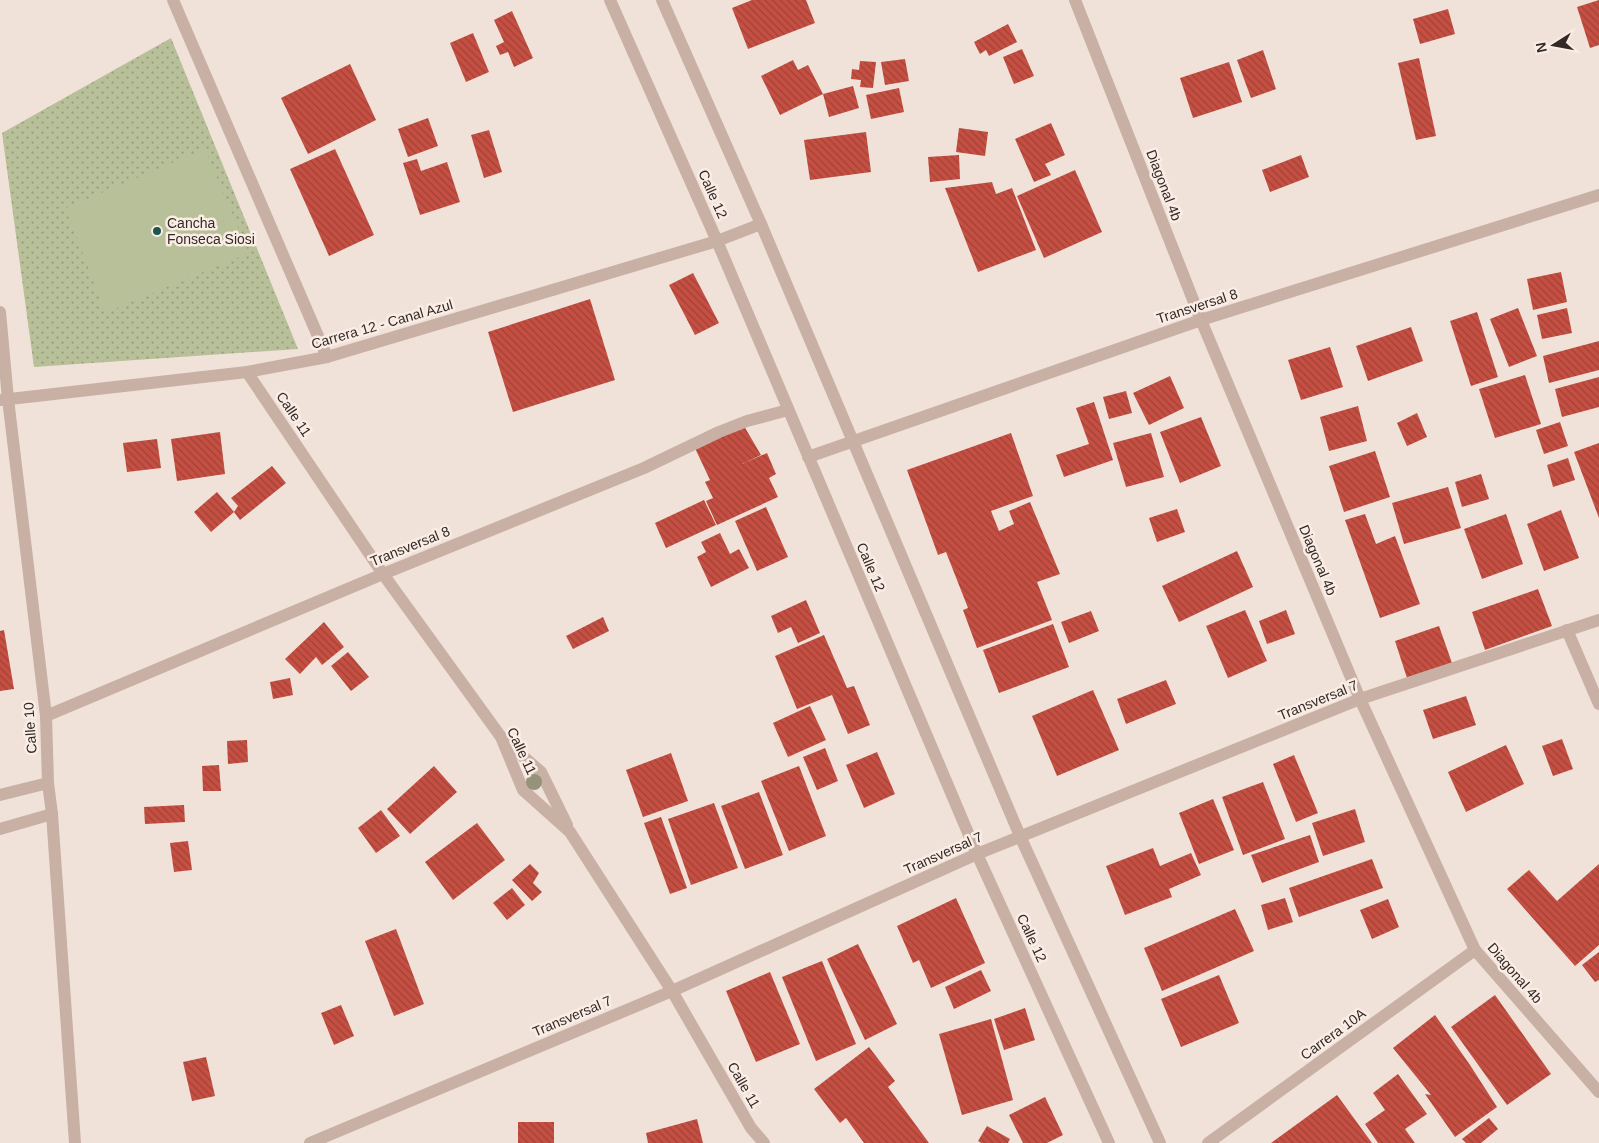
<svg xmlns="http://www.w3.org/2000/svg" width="1599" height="1143" viewBox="0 0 1599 1143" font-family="Arial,sans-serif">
  <defs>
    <pattern id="green-dots" width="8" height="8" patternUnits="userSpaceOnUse" patternTransform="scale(1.25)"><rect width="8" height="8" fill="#b8c099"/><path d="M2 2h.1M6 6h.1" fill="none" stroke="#969c7d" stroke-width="1.8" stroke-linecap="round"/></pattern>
    <pattern id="building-back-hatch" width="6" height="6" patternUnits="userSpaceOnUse" patternTransform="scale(1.25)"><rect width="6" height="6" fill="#c54f42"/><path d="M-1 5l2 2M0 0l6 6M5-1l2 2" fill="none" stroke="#a14237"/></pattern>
  </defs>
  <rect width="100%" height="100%" fill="#f1e2d9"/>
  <path fill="url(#green-dots)" d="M 171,38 L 298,349 L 34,367 L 2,133 Z"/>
  <path fill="#b8c099" d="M 205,149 L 249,253 L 105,313 L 66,208 Z"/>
  <g fill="url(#building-back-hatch)">
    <path d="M 752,0 L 806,0 L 815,23 L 748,49 L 732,8 Z"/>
    <path d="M 1599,0 L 1599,45 L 1590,48 L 1577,7 Z"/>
    <path d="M 1448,9 L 1455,34 L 1420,44 L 1413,19 Z"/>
    <path d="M 512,11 L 533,58 L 514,67 L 508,52 L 500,55 L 496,46 L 504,42 L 494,20 Z"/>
    <path d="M 1008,24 L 1017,42 L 989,56 L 986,50 L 980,54 L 974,42 Z"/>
    <path d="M 473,33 L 489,72 L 466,82 L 450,43 Z"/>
    <path d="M 1022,49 L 1034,76 L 1014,84 L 1003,57 Z"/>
    <path d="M 1263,50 L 1276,89 L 1251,98 L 1237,60 Z"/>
    <path d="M 1419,58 L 1436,136 L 1416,140 L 1398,63 Z"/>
    <path d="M 905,59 L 909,81 L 885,85 L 881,62 Z"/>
    <path d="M 793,60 L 798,70 L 808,65 L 823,94 L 853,86 L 859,108 L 829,117 L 823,94 L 780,115 L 761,76 Z"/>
    <path d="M 860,61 L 876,62 L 873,88 L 860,87 L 861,80 L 851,79 L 852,69 L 859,70 Z"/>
    <path d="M 1229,62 L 1242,102 L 1193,118 L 1180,78 Z"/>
    <path d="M 350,64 L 376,120 L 308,154 L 281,98 Z"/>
    <path d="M 899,88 L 904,112 L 871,119 L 866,95 Z"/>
    <path d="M 428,118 L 438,146 L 408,157 L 398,129 Z"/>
    <path d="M 1051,123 L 1065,155 L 1045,164 L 1051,175 L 1034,182 L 1015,139 Z"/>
    <path d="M 959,128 L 988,132 L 985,156 L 956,152 Z"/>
    <path d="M 489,130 L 502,172 L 484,178 L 471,135 Z"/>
    <path d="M 866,132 L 871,172 L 810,180 L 804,140 Z"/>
    <path d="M 335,149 L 374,235 L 329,256 L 290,169 Z"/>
    <path d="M 959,155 L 960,179 L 930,182 L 928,157 Z"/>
    <path d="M 1301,155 L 1309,177 L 1270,192 L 1262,170 Z"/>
    <path d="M 417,159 L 421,171 L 447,162 L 460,202 L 420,215 L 403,163 Z"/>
    <path d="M 1075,170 L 1102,232 L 1044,258 L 1017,196 Z"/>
    <path d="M 992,182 L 996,194 L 1012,188 L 1036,250 L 978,272 L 945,188 Z"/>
    <path d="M 1561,272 L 1567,302 L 1533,310 L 1527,279 Z"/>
    <path d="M 693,273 L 719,323 L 695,335 L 669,285 Z"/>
    <path d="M 590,299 L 615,380 L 513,412 L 488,332 Z"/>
    <path d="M 1518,308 L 1537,356 L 1509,367 L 1490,319 Z"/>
    <path d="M 1567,308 L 1572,333 L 1542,339 L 1537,315 Z"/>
    <path d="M 1477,312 L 1498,377 L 1471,386 L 1450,321 Z"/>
    <path d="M 1411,327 L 1423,361 L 1368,381 L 1356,346 Z"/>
    <path d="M 1599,341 L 1599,370 L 1549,383 L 1543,356 Z"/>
    <path d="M 1330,347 L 1343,387 L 1301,400 L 1288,360 Z"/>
    <path d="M 1525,375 L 1541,424 L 1495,438 L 1479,389 Z"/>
    <path d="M 1170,376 L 1184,408 L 1149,425 L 1133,393 Z"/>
    <path d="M 1599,377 L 1599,407 L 1562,417 L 1555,389 Z"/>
    <path d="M 1126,391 L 1132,413 L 1109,419 L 1103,397 Z"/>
    <path d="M 1094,402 L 1113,460 L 1064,477 L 1056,455 L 1089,444 L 1076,408 Z"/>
    <path d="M 1358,406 L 1367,441 L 1329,451 L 1320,417 Z"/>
    <path d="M 1417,413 L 1427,437 L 1407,446 L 1397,423 Z"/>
    <path d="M 1201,417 L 1221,466 L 1180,483 L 1160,432 Z"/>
    <path d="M 1560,422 L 1568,446 L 1544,454 L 1536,430 Z"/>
    <path d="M 744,426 L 761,455 L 742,464 L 767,453 L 776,474 L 769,478 L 778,497 L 717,525 L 706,501 L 713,498 L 705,482 L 710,480 L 694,446 Z"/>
    <path d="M 220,432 L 225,474 L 177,481 L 171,439 Z"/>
    <path d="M 1011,433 L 1033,496 L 991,511 L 999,531 L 1014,524 L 1009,511 L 1030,502 L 1060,574 L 1037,582 L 1052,620 L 977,648 L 963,610 L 968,608 L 946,552 L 938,555 L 907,470 Z"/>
    <path d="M 1151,433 L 1164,477 L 1126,487 L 1113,443 Z"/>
    <path d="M 157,439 L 161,468 L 127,472 L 123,443 Z"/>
    <path d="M 1599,443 L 1599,518 L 1574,452 Z"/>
    <path d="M 1375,451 L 1390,497 L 1344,512 L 1329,466 Z"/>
    <path d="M 1568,458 L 1575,480 L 1553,487 L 1547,465 Z"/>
    <path d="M 272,466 L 286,483 L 240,520 L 234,512 L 238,506 L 231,498 Z"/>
    <path d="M 1481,474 L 1489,499 L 1462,507 L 1455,482 Z"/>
    <path d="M 1448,487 L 1461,528 L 1404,544 L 1392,503 Z"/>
    <path d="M 217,492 L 234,512 L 211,532 L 194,512 Z"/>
    <path d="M 704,500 L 716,525 L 666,548 L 655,523 Z"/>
    <path d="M 766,507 L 788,557 L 757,571 L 735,521 Z"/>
    <path d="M 1177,509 L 1185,532 L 1157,542 L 1149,518 Z"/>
    <path d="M 1561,510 L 1579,558 L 1544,571 L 1527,524 Z"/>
    <path d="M 1365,514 L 1376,544 L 1395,536 L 1420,604 L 1380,618 L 1345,520 Z"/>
    <path d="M 1506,514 L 1523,564 L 1482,579 L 1464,529 Z"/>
    <path d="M 720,533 L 730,554 L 739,549 L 749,568 L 711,587 L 697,557 L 706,552 L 701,542 Z"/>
    <path d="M 1237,551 L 1253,587 L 1179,622 L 1162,586 Z"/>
    <path d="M 1538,589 L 1552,626 L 1485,650 L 1472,612 Z"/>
    <path d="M 806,600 L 820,633 L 798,643 L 791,627 L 778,633 L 771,616 Z"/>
    <path d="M 1245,610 L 1267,661 L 1228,678 L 1206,626 Z"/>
    <path d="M 1286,610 L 1295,634 L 1267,644 L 1259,621 Z"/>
    <path d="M 1091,611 L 1099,631 L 1069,643 L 1061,622 Z"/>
    <path d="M 603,617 L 609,631 L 573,649 L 566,636 Z"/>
    <path d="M 324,622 L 344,647 L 322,665 L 316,657 L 300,674 L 285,659 Z"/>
    <path d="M 1053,624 L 1069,667 L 999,693 L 983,650 Z"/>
    <path d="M 1439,626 L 1452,663 L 1407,678 L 1395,641 Z"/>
    <path d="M 4,630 L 14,689 L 0,691 L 0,631 Z"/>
    <path d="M 824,635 L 847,688 L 854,686 L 870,725 L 848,734 L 832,695 L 797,709 L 775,656 Z"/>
    <path d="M 348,652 L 369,677 L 351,691 L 331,666 Z"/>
    <path d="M 290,678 L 293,695 L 273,699 L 270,682 Z"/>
    <path d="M 1166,680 L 1176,704 L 1126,724 L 1117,699 Z"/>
    <path d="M 1093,690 L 1119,750 L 1057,776 L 1032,716 Z"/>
    <path d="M 1466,696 L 1476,725 L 1433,739 L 1423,710 Z"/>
    <path d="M 810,706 L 826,740 L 788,757 L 773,723 Z"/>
    <path d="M 1562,739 L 1573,769 L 1553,776 L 1542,746 Z"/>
    <path d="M 247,740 L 248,762 L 228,764 L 227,741 Z"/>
    <path d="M 1506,745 L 1524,784 L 1466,812 L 1448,772 Z"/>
    <path d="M 825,748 L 838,781 L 817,790 L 803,757 Z"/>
    <path d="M 877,752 L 895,794 L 864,808 L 846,765 Z"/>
    <path d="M 671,753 L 688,801 L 643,817 L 626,770 Z"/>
    <path d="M 1294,755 L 1318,813 L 1296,822 L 1273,764 Z"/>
    <path d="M 219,765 L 221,791 L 203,791 L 202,766 Z"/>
    <path d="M 434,766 L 457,792 L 410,834 L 387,809 Z"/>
    <path d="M 799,766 L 826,836 L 789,851 L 761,781 Z"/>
    <path d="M 1263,782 L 1285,839 L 1243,855 L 1222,797 Z"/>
    <path d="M 759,792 L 783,855 L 745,869 L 721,806 Z"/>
    <path d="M 1213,799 L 1234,850 L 1199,864 L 1179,813 Z"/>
    <path d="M 714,803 L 738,868 L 691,885 L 668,819 Z"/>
    <path d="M 184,805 L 185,822 L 145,824 L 144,807 Z"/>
    <path d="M 1355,809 L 1365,842 L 1323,856 L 1312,823 Z"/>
    <path d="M 381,810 L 400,836 L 376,853 L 358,828 Z"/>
    <path d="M 661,817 L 687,888 L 670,894 L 644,823 Z"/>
    <path d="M 477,823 L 505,860 L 453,900 L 425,862 Z"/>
    <path d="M 1310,835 L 1319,862 L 1262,883 L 1251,855 Z"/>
    <path d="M 188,841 L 192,870 L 174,872 L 170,843 Z"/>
    <path d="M 1153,848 L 1160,866 L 1191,853 L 1201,875 L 1169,889 L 1172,897 L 1125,915 L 1106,866 Z"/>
    <path d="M 1372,859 L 1383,888 L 1299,917 L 1289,888 Z"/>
    <path d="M 530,864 L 539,873 L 533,883 L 542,892 L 532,901 L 512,880 Z"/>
    <path d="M 1599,864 L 1599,945 L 1575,966 L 1507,889 L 1529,870 L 1557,901 Z"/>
    <path d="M 512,888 L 525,905 L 507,920 L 493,903 Z"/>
    <path d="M 956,898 L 985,963 L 931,988 L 919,960 L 913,963 L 897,926 Z"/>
    <path d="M 1285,898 L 1293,922 L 1268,930 L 1261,905 Z"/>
    <path d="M 1388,899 L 1399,927 L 1372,939 L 1360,910 Z"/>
    <path d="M 1235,909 L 1254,951 L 1162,991 L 1144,948 Z"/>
    <path d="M 396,929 L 424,1004 L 394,1016 L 365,941 Z"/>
    <path d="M 858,944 L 897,1024 L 865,1040 L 827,959 Z"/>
    <path d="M 1599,952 L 1599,980 L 1595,982 L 1582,965 Z"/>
    <path d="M 822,961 L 856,1044 L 816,1061 L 782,977 Z"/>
    <path d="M 981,970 L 991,991 L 954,1009 L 945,987 Z"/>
    <path d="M 770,972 L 800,1044 L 756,1062 L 726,991 Z"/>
    <path d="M 1219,975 L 1239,1023 L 1181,1047 L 1161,999 Z"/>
    <path d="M 1495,995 L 1551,1074 L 1507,1105 L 1451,1027 Z"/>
    <path d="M 341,1005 L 354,1036 L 334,1045 L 321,1013 Z"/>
    <path d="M 1025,1008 L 1035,1040 L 1004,1050 L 994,1019 Z"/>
    <path d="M 1435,1015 L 1470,1065 L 1497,1107 L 1455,1137 L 1425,1094 L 1431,1095 L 1393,1048 Z"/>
    <path d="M 991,1019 L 1013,1100 L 962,1115 L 939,1034 Z"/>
    <path d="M 869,1047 L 895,1081 L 888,1087 L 929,1143 L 864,1143 L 846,1118 L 840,1123 L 814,1089 Z"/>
    <path d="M 206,1057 L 215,1096 L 192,1101 L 183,1062 Z"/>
    <path d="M 1398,1074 L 1427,1114 L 1405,1129 L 1415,1143 L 1378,1143 L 1365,1124 L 1385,1110 L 1373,1093 Z"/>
    <path d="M 1337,1095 L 1372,1143 L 1271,1143 Z"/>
    <path d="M 1045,1097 L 1063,1135 L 1047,1143 L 1023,1143 L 1009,1115 Z"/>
    <path d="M 1489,1118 L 1498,1129 L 1481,1143 L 1466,1143 L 1462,1139 Z"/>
    <path d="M 697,1119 L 703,1143 L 648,1143 L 646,1133 Z"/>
    <rect x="518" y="1122" width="36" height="21"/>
    <path d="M 987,1126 L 1010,1139 L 1008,1143 L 981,1143 L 978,1141 Z"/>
  </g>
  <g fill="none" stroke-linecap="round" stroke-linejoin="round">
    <path stroke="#c9b0a5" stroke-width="12" d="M 1567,630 L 1599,704"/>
    <g stroke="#c9b0a5" stroke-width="12">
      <path d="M 173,0 L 327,357"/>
      <path d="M 1075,0 L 1201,320 L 1360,699 L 1475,950 L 1599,1092"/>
      <path d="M 0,312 L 8,399 L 46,716 L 48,783 L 52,814 L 75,1143"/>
      <path d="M 247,372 L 383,574 L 501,737 L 523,790 L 570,832 L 672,991 L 751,1128 L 764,1143"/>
      <path d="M 1,400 L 247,372 L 327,357 L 717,241 L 761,224"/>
      <path d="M 808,457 L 1201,320 L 1599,195"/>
      <path d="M 46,716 L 383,574 L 644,468 L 719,432 L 747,421 L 788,410"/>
      <path d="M 503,739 L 541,772 L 567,825"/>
      <path d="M 0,795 L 48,783"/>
      <path d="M 0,829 L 52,814"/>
      <path d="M 310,1143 L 672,991 L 977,854 L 1360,699 L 1599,620"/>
      <path d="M 1208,1143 L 1475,950"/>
    </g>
    <g stroke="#c9b0a5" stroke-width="12">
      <path d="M 610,0 L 717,241 L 977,854 L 1109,1143"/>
      <path d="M 662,0 L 761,224 L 1020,836 L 1160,1143"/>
    </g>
  </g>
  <circle fill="#959379" cx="534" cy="782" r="8"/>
  <circle fill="#1c5551" stroke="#f9ede5" stroke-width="2" cx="157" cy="231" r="5"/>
  <g text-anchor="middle" stroke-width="5" stroke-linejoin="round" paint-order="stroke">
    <g font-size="14" fill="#342926" stroke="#f9ede5">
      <text transform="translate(1164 185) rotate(69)" y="5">Diagonal 4b</text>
      <text transform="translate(713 194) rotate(66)" y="5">Calle 12</text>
      <text transform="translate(1197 306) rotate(-18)" y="5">Transversal 8</text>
      <text transform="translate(382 324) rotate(-16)" y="5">Carrera 12 - Canal Azul</text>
      <text transform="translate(294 414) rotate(56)" y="5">Calle 11</text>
      <text transform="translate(410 546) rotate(-22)" y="5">Transversal 8</text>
      <text transform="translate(1318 560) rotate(67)" y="5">Diagonal 4b</text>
      <text transform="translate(871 567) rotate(67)" y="5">Calle 12</text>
      <text transform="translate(1318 700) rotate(-22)" y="5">Transversal 7</text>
      <text transform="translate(30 728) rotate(-94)" y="5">Calle 10</text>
      <text transform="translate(522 751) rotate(65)" y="5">Calle 11</text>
      <text transform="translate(943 853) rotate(-24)" y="5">Transversal 7</text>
      <text transform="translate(1032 938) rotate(65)" y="5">Calle 12</text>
      <text transform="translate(1515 973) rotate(49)" y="5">Diagonal 4b</text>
      <text transform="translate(572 1016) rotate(-23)" y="5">Transversal 7</text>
      <text transform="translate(1333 1034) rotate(-36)" y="5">Carrera 10A</text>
      <text transform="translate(744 1085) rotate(60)" y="5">Calle 11</text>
    </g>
    <g font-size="14" fill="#342926" stroke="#f9ede5" text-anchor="start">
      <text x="167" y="228">Cancha<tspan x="167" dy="16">Fonseca Siosi</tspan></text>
    </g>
  </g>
  <g transform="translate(1554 45) rotate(259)" stroke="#f9ede5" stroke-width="4" paint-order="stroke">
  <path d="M0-4L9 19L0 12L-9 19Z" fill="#342926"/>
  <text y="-8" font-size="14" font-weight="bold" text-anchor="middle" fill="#342926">N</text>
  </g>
</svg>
